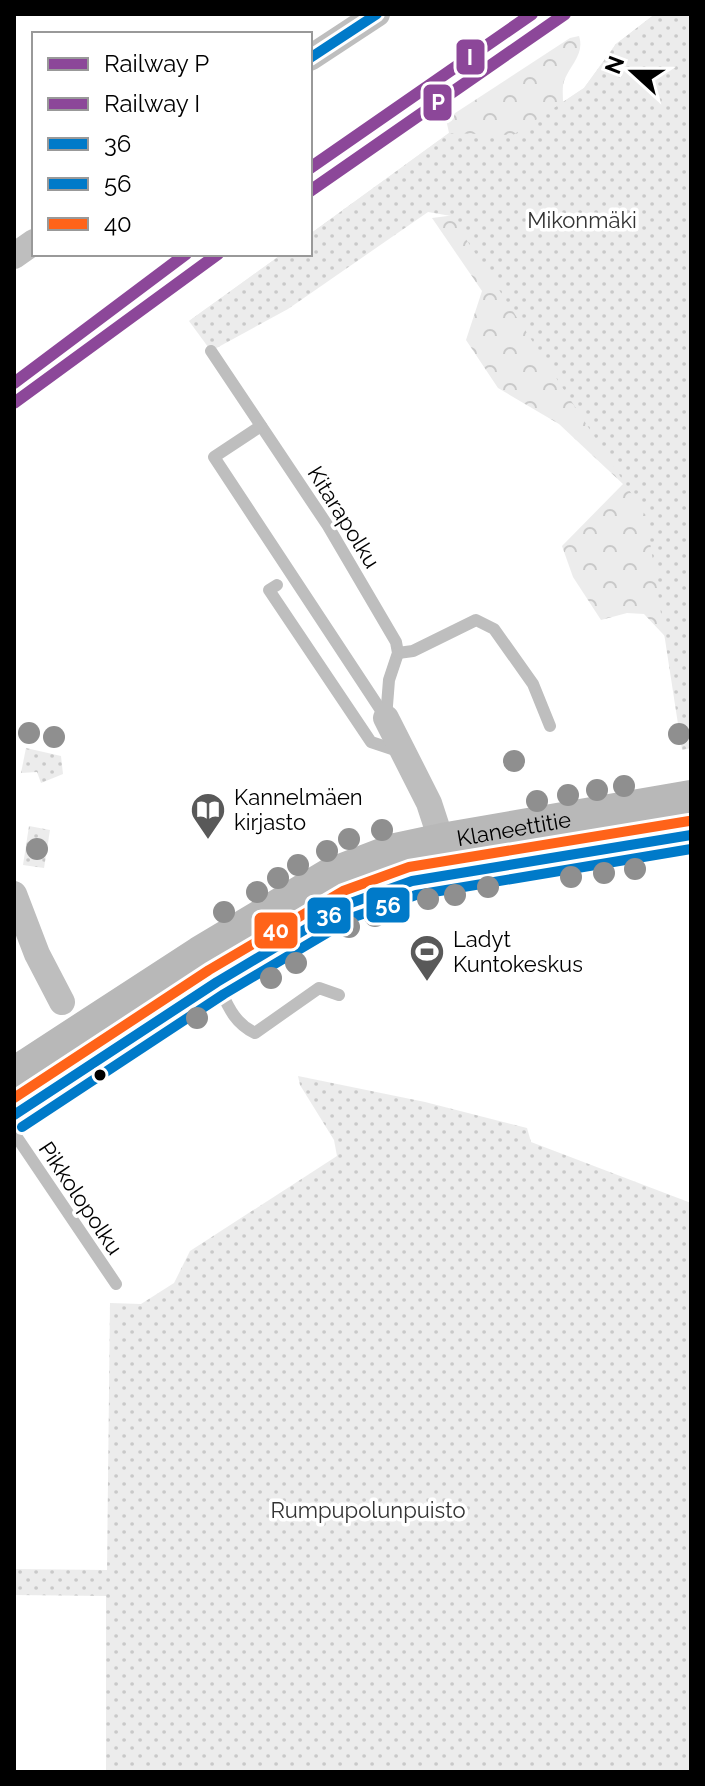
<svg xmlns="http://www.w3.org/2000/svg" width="705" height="1786" viewBox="0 0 705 1786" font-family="Raleway,sans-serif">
  <defs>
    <pattern id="forest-crowns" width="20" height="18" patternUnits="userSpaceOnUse" patternTransform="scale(2)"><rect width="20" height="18" fill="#ececec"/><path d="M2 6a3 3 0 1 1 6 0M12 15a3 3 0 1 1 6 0" fill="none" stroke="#c9c9c9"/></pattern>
    <pattern id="park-dots" width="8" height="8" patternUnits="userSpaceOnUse" patternTransform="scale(2)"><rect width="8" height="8" fill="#ececec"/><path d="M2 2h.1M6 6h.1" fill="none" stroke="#c9c9c9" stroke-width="1.8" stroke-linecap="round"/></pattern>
  </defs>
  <rect width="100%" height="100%" fill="#fff"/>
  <g fill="url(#forest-crowns)">
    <path d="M 655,14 L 691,14 L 477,182 L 189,321 L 282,254 L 310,254 L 310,234 L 449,133 L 446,119 L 570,38 L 579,36 C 585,54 570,65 564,81 C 562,87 563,96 563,102 L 584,88 L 616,44 Z"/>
    <path d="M 463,214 L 691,552 L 691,569 L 678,650 L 644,614 L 627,613 L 601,620 L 573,577 L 562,546 L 623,484 L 559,424 L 498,388 L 466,340 L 482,291 L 432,218 Z"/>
  </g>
  <g fill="url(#park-dots)">
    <path d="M 655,14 L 691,14 L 691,748 L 682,750 L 646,516 L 451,216 L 428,212 L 288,309 L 211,351 L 189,321 L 282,254 L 310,254 L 310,234 L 449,133 L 513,135 L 584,88 L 616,44 Z"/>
    <path d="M 26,748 L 61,756 L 63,774 L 41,783 L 37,772 L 21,773 Z"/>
    <path d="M 29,826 L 50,830 L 44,868 L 23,865 Z"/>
    <path d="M 298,1076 L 425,1102 L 527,1128 L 531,1142 L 691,1203 L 691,1772 L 106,1772 L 106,1596 L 15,1595 L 14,1569 L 107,1570 L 110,1303 L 141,1304 L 174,1283 L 190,1251 L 337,1156 L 334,1140 L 300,1085 Z"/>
  </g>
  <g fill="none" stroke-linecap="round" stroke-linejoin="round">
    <g stroke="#bebebe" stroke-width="12">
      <path d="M 211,351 L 328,526 L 396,642 L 398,653 L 389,680 L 386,718"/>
      <path d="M 261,426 L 214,457 L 386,718"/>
      <path d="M 277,585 L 269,590 L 371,742 L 401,752"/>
      <path d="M 398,653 L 413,651 L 476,620 L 494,629 L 533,684 L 550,726"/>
      <path d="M 218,985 C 228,1006 234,1023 255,1033 L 319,988 L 339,995"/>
      <path d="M 14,1133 L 116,1284"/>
    </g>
    <g stroke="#bebebe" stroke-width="26">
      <path d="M 310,58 L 377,14"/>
      <path d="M 14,256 L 34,242"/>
      <path d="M 386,718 L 429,803 L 447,858"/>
      <path d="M 14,894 L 37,954 L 62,1002"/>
    </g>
    <g stroke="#b8b8b8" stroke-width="36">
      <path id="s1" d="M 14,1075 L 200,954 L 330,876 L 395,851 L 442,841 L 691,798"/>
      <path d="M 14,1115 L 217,982 L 348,904 L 412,881 L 452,873 L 691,835"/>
    </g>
    <defs>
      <g id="bus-1">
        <path d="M 310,58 L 377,14"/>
        <path d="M 14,1115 L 217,982 L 348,904 L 412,881 L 691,835"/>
      </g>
      <path id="bus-2" d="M 22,1127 L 224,994 L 354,917 L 416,895 L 691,849"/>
      <path id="bus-3" d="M 14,1098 L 209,970 L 343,891 L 409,867 L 689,821"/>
    </defs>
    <use href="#bus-1" stroke="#fff" stroke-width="16"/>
    <use href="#bus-2" stroke="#fff" stroke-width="16"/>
    <use href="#bus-3" stroke="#fff" stroke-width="16"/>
    <use href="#bus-1" stroke="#007ac9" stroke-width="10"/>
    <use href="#bus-2" stroke="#007ac9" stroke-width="10"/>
    <use href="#bus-3" stroke="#ff6319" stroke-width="10"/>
    <defs>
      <g id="rail-1">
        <path d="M 310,191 L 565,14"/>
        <path d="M 14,403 L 218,254"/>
      </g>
      <g id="rail-2">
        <path d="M 310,168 L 532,14"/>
        <path d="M 14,383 L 186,254"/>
      </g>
    </defs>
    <use href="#rail-1" stroke="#fff" stroke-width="18"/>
    <use href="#rail-2" stroke="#fff" stroke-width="18"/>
    <use href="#rail-1" stroke="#8c4799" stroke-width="12"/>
    <use href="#rail-2" stroke="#8c4799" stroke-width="12"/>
  </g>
  <g fill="#8f8f8f">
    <circle cx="29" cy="733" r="11"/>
    <circle cx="679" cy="734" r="11"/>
    <circle cx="54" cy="737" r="11"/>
    <circle cx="514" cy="761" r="11"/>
    <circle cx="624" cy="786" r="11"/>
    <circle cx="597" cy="790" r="11"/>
    <circle cx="568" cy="795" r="11"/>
    <circle cx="537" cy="801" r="11"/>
    <circle cx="382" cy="830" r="11"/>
    <circle cx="349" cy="839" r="11"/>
    <circle cx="37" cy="849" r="11"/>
    <circle cx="327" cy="851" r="11"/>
    <circle cx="298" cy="865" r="11"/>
    <circle cx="635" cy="869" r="11"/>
    <circle cx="604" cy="873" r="11"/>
    <circle cx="571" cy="877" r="11"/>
    <circle cx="278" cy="878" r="11"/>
    <circle cx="488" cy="887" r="11"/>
    <circle cx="257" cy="892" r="11"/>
    <circle cx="455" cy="895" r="11"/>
    <circle cx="428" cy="899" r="11"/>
    <circle cx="400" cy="910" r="11"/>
    <circle cx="224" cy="912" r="11"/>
    <circle cx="375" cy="916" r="11"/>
    <circle cx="349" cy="927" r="11"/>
    <circle cx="296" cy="963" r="11"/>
    <circle cx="271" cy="978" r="11"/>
    <circle cx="197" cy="1018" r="11"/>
  </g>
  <defs>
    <symbol id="library-pin" viewBox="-11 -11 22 30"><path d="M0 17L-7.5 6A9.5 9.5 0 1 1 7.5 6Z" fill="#595959" stroke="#fff"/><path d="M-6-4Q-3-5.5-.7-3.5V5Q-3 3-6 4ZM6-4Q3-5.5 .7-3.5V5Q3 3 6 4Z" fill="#fff"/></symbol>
    <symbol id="stadium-pin" viewBox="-11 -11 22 30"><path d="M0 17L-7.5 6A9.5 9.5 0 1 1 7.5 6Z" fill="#595959" stroke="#fff"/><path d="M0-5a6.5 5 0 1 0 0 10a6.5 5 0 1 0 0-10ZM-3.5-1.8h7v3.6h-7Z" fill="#fff"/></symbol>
  </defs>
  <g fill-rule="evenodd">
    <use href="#library-pin" x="188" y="790" width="40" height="54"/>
    <use href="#stadium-pin" x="407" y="932" width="40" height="54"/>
  </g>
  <circle fill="#000" stroke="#fff" stroke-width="3" cx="100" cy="1075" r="7"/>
  <g text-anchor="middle" stroke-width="7" stroke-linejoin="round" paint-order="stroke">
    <g font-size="22" fill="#333" stroke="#fff">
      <text x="582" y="228">Mikonmäki</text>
      <text x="368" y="1518">Rumpupolunpuisto</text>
    </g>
    <g font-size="22" fill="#000" stroke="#fff">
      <text transform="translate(344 517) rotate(58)" y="8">Kitarapolku</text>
      <text dy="8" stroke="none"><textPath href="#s1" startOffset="564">Klaneettitie</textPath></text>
      <text transform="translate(81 1198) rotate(56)" y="8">Pikkolopolku</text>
    </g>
    <g font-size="22" fill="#000" stroke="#fff" text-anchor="start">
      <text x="234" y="805">Kannelmäen<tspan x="234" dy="25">kirjasto</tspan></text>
      <text x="453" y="947">Ladyt<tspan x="453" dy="25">Kuntokeskus</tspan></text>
    </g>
  </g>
  <g stroke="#fff" stroke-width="3">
    <rect x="455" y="38" width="31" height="38" rx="8" fill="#8c4799"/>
    <rect x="422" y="83" width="31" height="39" rx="8" fill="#8c4799"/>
    <rect x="365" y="886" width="46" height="38" rx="8" fill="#007ac9"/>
    <rect x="306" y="896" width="46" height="39" rx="8" fill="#007ac9"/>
    <rect x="253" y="911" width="46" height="39" rx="8" fill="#ff6319"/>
  </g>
  <g font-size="22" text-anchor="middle" font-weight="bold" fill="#fff">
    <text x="470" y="65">I</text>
    <text x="438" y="110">P</text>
    <text x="388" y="913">56</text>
    <text x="329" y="923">36</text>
    <text x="276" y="938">40</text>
  </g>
  <rect width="705" height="1786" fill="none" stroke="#000000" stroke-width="32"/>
  <rect x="32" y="32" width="280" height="224" fill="#ffffff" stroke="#999999" stroke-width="2"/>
  <rect x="48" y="58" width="40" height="12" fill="#8c4799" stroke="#999999" stroke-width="2"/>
  <text x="104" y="72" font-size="24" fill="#000000">Railway P</text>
  <rect x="48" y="98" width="40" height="12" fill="#8c4799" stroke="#999999" stroke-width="2"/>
  <text x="104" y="112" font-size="24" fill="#000000">Railway I</text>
  <rect x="48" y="138" width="40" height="12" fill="#007ac9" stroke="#999999" stroke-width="2"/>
  <text x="104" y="152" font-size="24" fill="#000000">36</text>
  <rect x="48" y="178" width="40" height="12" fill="#007ac9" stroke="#999999" stroke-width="2"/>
  <text x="104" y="192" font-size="24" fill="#000000">56</text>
  <rect x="48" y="218" width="40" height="12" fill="#ff6319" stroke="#999999" stroke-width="2"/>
  <text x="104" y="232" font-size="24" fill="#000000">40</text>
  <g transform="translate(633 72) rotate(291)" stroke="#ffffff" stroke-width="6" paint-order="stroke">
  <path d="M0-6L14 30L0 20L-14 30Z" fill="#000000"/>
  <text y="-12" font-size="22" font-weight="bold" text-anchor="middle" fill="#000000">N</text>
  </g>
</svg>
